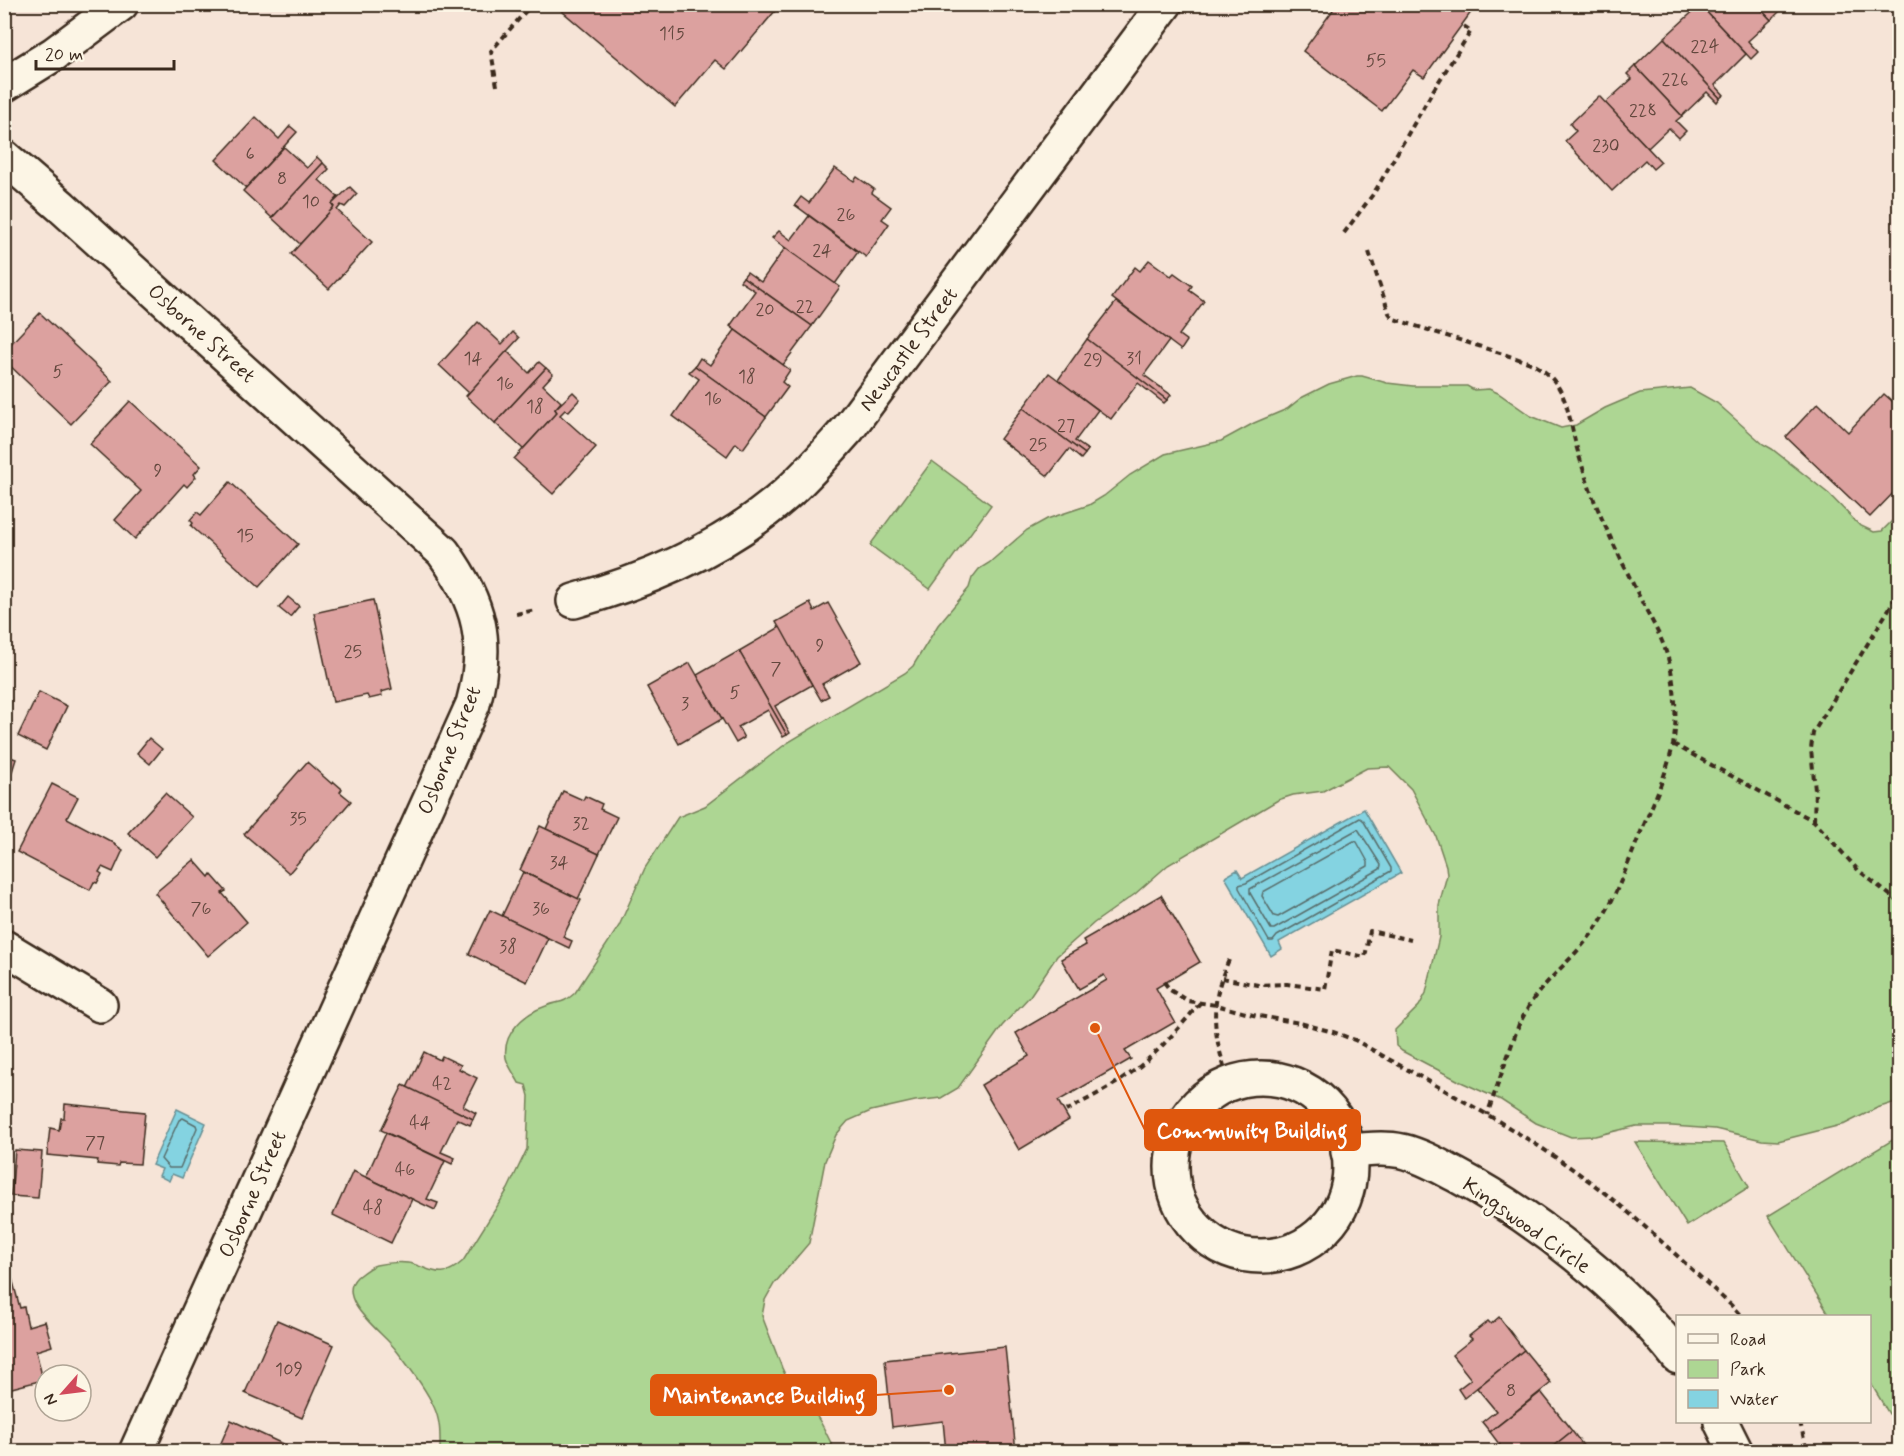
<svg xmlns="http://www.w3.org/2000/svg" width="1904" height="1456" viewBox="0 0 1904 1456" font-family="Mynerve,sans-serif">
  <rect width="100%" height="100%" fill="#f6e4d7"/>
  <filter id="ink" filterUnits="userSpaceOnUse"><feTurbulence type="fractalNoise" baseFrequency=".0167" numOctaves="2"/><feDisplacementMap in="SourceGraphic" scale="12" xChannelSelector="R" yChannelSelector="G"/><feConvolveMatrix kernelMatrix="1 2 1 2 8 2 1 2 1" color-interpolation-filters="sRGB"/></filter>
  <g filter="url(#ink)">
    <g fill="#add693" stroke="#748058" stroke-width="1.5">
      <path d="M 1357,376 L 1362,376 L 1387,383 L 1413,386 L 1467,386 L 1474,390 L 1489,389 L 1498,393 L 1531,416 L 1561,428 L 1576,425 L 1605,408 L 1640,393 L 1690,388 L 1717,403 L 1763,444 L 1772,449 L 1829,494 L 1859,525 L 1874,532 L 1882,531 L 1899,514 L 1899,1101 L 1877,1108 L 1845,1124 L 1778,1141 L 1762,1140 L 1715,1129 L 1672,1126 L 1636,1126 L 1595,1136 L 1571,1137 L 1536,1123 L 1501,1100 L 1461,1082 L 1402,1051 L 1396,1046 L 1395,1030 L 1419,1006 L 1426,993 L 1439,937 L 1439,905 L 1447,875 L 1446,866 L 1436,836 L 1411,789 L 1389,767 L 1367,768 L 1323,791 L 1293,795 L 1278,800 L 1168,865 L 1135,894 L 1094,923 L 1057,956 L 1030,996 L 1002,1026 L 958,1088 L 941,1098 L 915,1101 L 871,1111 L 848,1121 L 836,1135 L 825,1161 L 809,1243 L 774,1284 L 765,1300 L 762,1316 L 782,1368 L 795,1396 C 816,1405 825,1432 835,1451 L 440,1451 C 440,1436 441,1422 434,1407 C 427,1391 407,1364 396,1350 C 384,1333 334,1300 357,1277 C 362,1273 371,1266 376,1265 C 386,1263 404,1261 413,1264 C 435,1271 442,1280 463,1261 L 508,1189 L 527,1149 L 529,1096 L 526,1085 L 519,1083 C 515,1075 508,1066 506,1058 C 502,1033 525,1013 546,1006 C 561,1000 561,1005 575,993 L 619,926 L 645,868 L 678,817 L 705,806 L 787,743 L 905,673 L 913,666 L 938,625 L 969,588 L 972,578 L 979,569 L 989,563 L 1027,530 L 1047,519 L 1089,505 L 1104,496 L 1130,475 L 1165,454 L 1221,441 L 1254,423 L 1287,409 L 1301,398 L 1329,384 Z"/>
      <path d="M 932,461 L 991,505 L 930,589 L 870,545 Z"/>
      <path d="M 1899,1136 L 1900,1407 L 1889,1414 L 1870,1382 L 1870,1316 L 1830,1316 L 1768,1216 Z"/>
      <path d="M 1635,1142 L 1724,1143 L 1749,1187 L 1687,1226 Z"/>
    </g>
    <g fill="#84d3e1" stroke="#678f93" stroke-width="1.5">
      <path d="M 1364,809 L 1401,873 L 1279,942 L 1282,949 L 1271,956 L 1225,877 L 1237,870 L 1242,878 Z"/>
      <path d="M 177,1109 L 206,1123 L 182,1178 L 172,1174 L 169,1181 L 159,1176 L 162,1169 L 152,1165 Z"/>
    </g>
    <g fill="none" stroke-linecap="round" stroke-linejoin="round">
      <g stroke="#586e6c" stroke-width="1.5">
        <path d="M 1360,818 L 1363,820 L 1391,868 L 1391,871 L 1277,936 L 1273,941 L 1269,941 L 1239,888 L 1239,885 L 1246,883 Z"/>
        <path d="M 1358,829 L 1381,865 L 1380,869 L 1274,929 L 1271,929 L 1250,893 L 1250,889 Z"/>
        <path d="M 1354,841 L 1357,842 L 1368,862 L 1368,866 L 1278,917 L 1274,916 L 1262,896 L 1263,892 Z"/>
        <path d="M 183,1118 L 196,1125 L 197,1128 L 180,1168 L 169,1168 L 161,1159 L 179,1120 Z"/>
      </g>
    </g>
    <g fill="#dca19f" stroke="#3b2a1e" stroke-width="1.5">
      <path d="M 557,4 L 781,4 L 726,69 L 715,60 L 675,107 L 556,6 Z"/>
      <path d="M 1325,4 L 1477,4 L 1424,77 L 1413,70 L 1382,111 L 1303,51 L 1333,10 Z"/>
      <path d="M 1756,4 L 1787,4 L 1771,20 Z"/>
      <path d="M 1756,4 L 1771,20 L 1748,41 L 1758,52 L 1751,59 L 1700,5 Z"/>
      <path d="M 1700,5 L 1746,54 L 1715,85 L 1724,95 L 1720,98 L 1664,38 Z"/>
      <path d="M 1664,38 L 1720,98 L 1717,102 L 1707,92 L 1682,116 L 1635,66 Z"/>
      <path d="M 1635,66 L 1682,116 L 1676,121 L 1686,131 L 1679,138 L 1669,128 L 1648,148 L 1605,103 L 1632,79 L 1627,74 Z"/>
      <path d="M 1599,96 L 1661,162 L 1653,169 L 1645,160 L 1612,191 L 1565,141 L 1576,131 L 1570,124 Z"/>
      <path d="M 256,117 L 279,139 L 290,126 L 297,132 L 246,188 L 216,160 Z"/>
      <path d="M 284,147 L 307,168 L 317,157 L 323,163 L 272,218 L 243,191 Z"/>
      <path d="M 323,163 L 329,169 L 319,180 L 338,197 L 332,204 L 334,207 L 300,244 L 272,218 Z"/>
      <path d="M 835,168 L 854,181 L 857,177 L 874,189 L 872,193 L 891,207 L 882,219 L 889,224 L 866,257 L 795,205 L 801,197 L 809,203 Z"/>
      <path d="M 350,187 L 357,194 L 345,207 L 341,205 L 337,210 L 372,242 L 329,289 L 291,254 L 334,207 L 332,204 Z"/>
      <path d="M 809,216 L 858,252 L 835,284 L 772,238 L 779,231 L 791,240 Z"/>
      <path d="M 785,248 L 840,287 L 812,326 L 743,277 L 747,272 L 761,282 Z"/>
      <path d="M 1149,260 L 1171,276 L 1174,273 L 1192,286 L 1189,290 L 1204,301 L 1179,335 L 1187,341 L 1181,350 L 1112,298 L 1135,267 L 1140,271 Z"/>
      <path d="M 743,277 L 812,326 L 783,365 L 730,326 L 755,291 L 740,281 Z"/>
      <path d="M 1116,302 L 1169,341 L 1144,375 L 1171,395 L 1167,400 L 1087,339 Z"/>
      <path d="M 40,313 L 112,381 L 71,424 L 4,360 L 4,351 Z"/>
      <path d="M 478,322 L 502,344 L 513,332 L 519,338 L 469,393 L 439,365 Z"/>
      <path d="M 735,330 L 790,370 L 782,382 L 788,387 L 766,417 L 695,366 L 700,358 L 710,365 Z"/>
      <path d="M 1087,339 L 1167,400 L 1164,403 L 1138,383 L 1111,419 L 1058,380 Z"/>
      <path d="M 507,351 L 529,373 L 539,362 L 546,368 L 495,423 L 466,396 Z"/>
      <path d="M 695,366 L 766,417 L 743,449 L 736,443 L 727,456 L 673,416 L 699,379 L 689,372 Z"/>
      <path d="M 546,368 L 553,374 L 543,385 L 561,402 L 555,409 L 557,412 L 523,449 L 495,423 Z"/>
      <path d="M 1049,373 L 1098,410 L 1075,441 L 1088,450 L 1085,454 L 1023,408 Z"/>
      <path d="M 573,392 L 580,399 L 568,412 L 565,410 L 560,415 L 596,447 L 553,494 L 514,459 L 557,412 L 555,409 Z"/>
      <path d="M 1884,394 L 1900,408 L 1900,486 L 1870,517 L 1786,437 L 1818,403 L 1848,432 Z"/>
      <path d="M 130,401 L 201,466 L 194,474 L 196,477 L 187,487 L 184,484 L 135,539 L 115,520 L 141,491 L 90,444 Z"/>
      <path d="M 1023,408 L 1085,454 L 1081,459 L 1069,449 L 1048,476 L 1000,439 Z"/>
      <path d="M 230,482 L 298,544 L 259,587 L 191,526 L 193,523 L 190,520 L 197,512 L 201,515 Z"/>
      <path d="M 288,597 L 299,606 L 290,617 L 279,608 Z"/>
      <path d="M 373,600 L 392,689 L 381,692 L 382,696 L 369,699 L 367,695 L 333,702 L 314,613 Z"/>
      <path d="M 810,603 L 814,611 L 828,603 L 861,662 L 822,684 L 829,696 L 821,700 L 776,622 Z"/>
      <path d="M 780,627 L 812,685 L 775,706 L 790,733 L 787,735 L 739,651 Z"/>
      <path d="M 739,651 L 787,735 L 783,737 L 768,710 L 738,727 L 744,738 L 736,743 L 697,675 Z"/>
      <path d="M 690,663 L 722,719 L 679,744 L 647,687 Z"/>
      <path d="M 39,692 L 67,706 L 46,750 L 18,736 Z"/>
      <path d="M 149,738 L 162,749 L 150,764 L 137,753 Z"/>
      <path d="M 4,755 L 16,759 L 5,794 L 4,794 Z"/>
      <path d="M 307,762 L 332,784 L 334,782 L 342,789 L 340,792 L 351,801 L 289,873 L 244,834 Z"/>
      <path d="M 52,784 L 78,797 L 67,818 L 114,843 L 114,844 L 123,850 L 113,872 L 102,867 L 99,872 L 102,874 L 97,883 L 94,882 L 90,890 L 17,852 Z"/>
      <path d="M 563,791 L 583,800 L 585,796 L 602,804 L 600,809 L 617,817 L 599,854 L 546,829 Z"/>
      <path d="M 165,793 L 192,817 L 155,857 L 128,833 Z"/>
      <path d="M 540,826 L 599,854 L 578,899 L 520,870 Z"/>
      <path d="M 194,860 L 209,877 L 211,874 L 226,891 L 222,893 L 247,922 L 208,956 L 155,893 Z"/>
      <path d="M 523,872 L 581,900 L 563,937 L 572,941 L 569,948 L 502,916 Z"/>
      <path d="M 1161,895 L 1200,962 L 1156,988 L 1175,1022 L 1125,1051 L 1131,1059 L 1058,1101 L 1069,1120 L 1019,1150 L 981,1085 L 1029,1056 L 1016,1033 L 1107,980 L 1104,975 L 1079,989 L 1061,959 L 1086,945 L 1083,940 Z"/>
      <path d="M 490,910 L 548,938 L 527,982 L 469,954 Z"/>
      <path d="M 424,1052 L 440,1060 L 442,1056 L 461,1065 L 459,1069 L 477,1078 L 463,1106 L 476,1113 L 473,1119 L 407,1088 Z"/>
      <path d="M 403,1085 L 473,1119 L 470,1125 L 457,1119 L 441,1152 L 455,1158 L 452,1164 L 381,1130 Z"/>
      <path d="M 65,1104 L 145,1112 L 140,1164 L 119,1163 L 118,1166 L 97,1164 L 98,1160 L 47,1155 L 50,1128 L 59,1130 L 61,1118 L 64,1118 Z"/>
      <path d="M 386,1133 L 445,1161 L 427,1199 L 438,1203 L 435,1210 L 366,1177 Z"/>
      <path d="M 15,1150 L 42,1152 L 38,1198 L 11,1196 Z"/>
      <path d="M 353,1171 L 412,1199 L 391,1243 L 333,1215 Z"/>
      <path d="M 9,1267 L 20,1308 L 24,1307 L 28,1326 L 45,1321 L 52,1346 L 36,1351 L 43,1380 L 4,1390 L 4,1268 Z"/>
      <path d="M 1499,1317 L 1524,1350 L 1464,1398 L 1458,1389 L 1471,1379 L 1452,1355 L 1472,1339 L 1469,1336 L 1488,1321 L 1491,1324 Z"/>
      <path d="M 277,1320 L 334,1345 L 302,1418 L 245,1393 Z"/>
      <path d="M 1005,1347 L 1016,1452 L 946,1452 L 943,1421 L 892,1427 L 885,1360 Z"/>
      <path d="M 1524,1350 L 1551,1383 L 1490,1432 L 1482,1422 L 1496,1411 L 1477,1388 Z"/>
      <path d="M 1541,1392 L 1572,1431 L 1546,1452 L 1505,1452 L 1490,1432 Z"/>
      <path d="M 231,1420 L 287,1446 L 285,1452 L 217,1452 Z"/>
      <path d="M 1572,1431 L 1588,1452 L 1546,1452 Z"/>
    </g>
    <g fill="none" stroke-linecap="round" stroke-linejoin="round">
      <defs>
        <g id="minor">
          <path d="M 4,157 L 62,207 L 443,552 C 480,603 490,642 473,704 L 136,1452"/>
          <path d="M 574,601 C 650,580 725,548 785,495 C 808,475 828,451 848,429 L 1165,4"/>
          <path d="M 4,947 L 100,1005"/>
          <circle cx="1261" cy="1167" r="89"/>
          <path d="M 1348,1152 C 1366,1149 1384,1147 1402,1151 C 1422,1156 1439,1166 1456,1175 C 1535,1217 1623,1286 1678,1357"/>
          <path d="M 1721,1422 L 1736,1452"/>
        </g>
        <path id="tertiary" d="M 4,85 L 54,54 L 121,4"/>
      </defs>
      <use href="#minor" stroke="#3b2a1e" stroke-width="38"/>
      <use href="#tertiary" stroke="#3b2a1e" stroke-width="38"/>
      <g stroke="#3b2a1e" stroke-width="4" stroke-dasharray="6 4.5" stroke-linecap="butt">
        <path d="M 497,86 L 491,51 L 532,4"/>
        <path d="M 1344,233 L 1374,193 L 1434,89 L 1471,31 L 1462,25"/>
        <path d="M 1369,252 L 1389,313 L 1394,319 L 1528,362 C 1569,379 1567,415 1578,452 C 1582,466 1587,481 1592,495 C 1606,530 1623,564 1640,598 C 1649,616 1661,635 1667,655 C 1675,679 1678,720 1673,745 C 1666,776 1652,806 1640,834 C 1626,868 1614,903 1593,932 C 1576,955 1555,972 1538,993 C 1530,1002 1525,1014 1519,1024 L 1487,1115"/>
        <path d="M 516,614 L 535,610"/>
        <path d="M 1673,744 L 1814,821 L 1858,870 L 1900,903"/>
        <path d="M 1814,821 L 1815,790 L 1811,749 L 1813,733 L 1900,591"/>
        <path d="M 1229,960 C 1207,1007 1214,1038 1230,1084"/>
        <path d="M 1222,978 L 1258,985 L 1287,984 L 1325,989 L 1332,950 L 1365,957 L 1370,931 L 1411,940"/>
        <path d="M 1164,982 L 1170,990 L 1188,1001 L 1216,1005 L 1253,1015 L 1300,1023 L 1333,1032 L 1355,1040 C 1435,1086 1519,1128 1593,1184 C 1642,1221 1685,1264 1731,1305 L 1741,1316"/>
        <path d="M 1066,1111 C 1087,1099 1111,1088 1131,1073 C 1157,1054 1179,1028 1200,1003"/>
        <path d="M 1827,1316 L 1829,1315"/>
        <path d="M 1800,1422 L 1807,1452"/>
      </g>
      <use href="#minor" stroke="#fcf5e5" stroke-width="33"/>
      <use href="#tertiary" stroke="#fcf5e5" stroke-width="33"/>
    </g>
  </g>
  <g text-anchor="middle" stroke-width="6" stroke-linejoin="round" paint-order="stroke">
    <g font-size="18" fill="#63483e">
      <text x="672" y="39">115</text>
      <text x="1705" y="52">224</text>
      <text x="1376" y="66">55</text>
      <text x="1675" y="85">226</text>
      <text x="1643" y="116">228</text>
      <text x="1606" y="151">230</text>
      <text x="250" y="159">6</text>
      <text x="282" y="184">8</text>
      <text x="311" y="207">10</text>
      <text x="846" y="220">26</text>
      <text x="822" y="256">24</text>
      <text x="805" y="312">22</text>
      <text x="765" y="315">20</text>
      <text x="473" y="364">14</text>
      <text x="1134" y="364">31</text>
      <text x="1093" y="365">29</text>
      <text x="58" y="377">5</text>
      <text x="747" y="382">18</text>
      <text x="505" y="389">16</text>
      <text x="713" y="404">16</text>
      <text x="535" y="412">18</text>
      <text x="1066" y="431">27</text>
      <text x="1038" y="450">25</text>
      <text x="158" y="476">9</text>
      <text x="245" y="541">15</text>
      <text x="820" y="651">9</text>
      <text x="353" y="657">25</text>
      <text x="776" y="674">7</text>
      <text x="735" y="698">5</text>
      <text x="685" y="709">3</text>
      <text x="298" y="824">35</text>
      <text x="581" y="829">32</text>
      <text x="559" y="868">34</text>
      <text x="201" y="914">76</text>
      <text x="541" y="914">36</text>
      <text x="508" y="952">38</text>
      <text x="442" y="1089">42</text>
      <text x="420" y="1128">44</text>
      <text x="95" y="1148">77</text>
      <text x="405" y="1175">46</text>
      <text x="373" y="1213">48</text>
      <text x="289" y="1375">109</text>
      <text x="1511" y="1396">8</text>
    </g>
    <g font-size="21" fill="#3b2a1e" stroke="#fcf5e5">
      <text transform="translate(202 333) rotate(42)" y="7">Osborne Street</text>
      <text transform="translate(908 349) rotate(-53)" y="7">Newcastle Street</text>
      <text transform="translate(449 750) rotate(-68)" y="7">Osborne Street</text>
      <text transform="translate(252 1194) rotate(-66)" y="7">Osborne Street</text>
      <text transform="translate(1527 1225) rotate(35)" y="7">Kingswood Circle</text>
    </g>
  </g>
  <path fill="none" stroke="#df570d" stroke-width="2" d="M1095 1028L1145 1130M949 1390L876 1395"/>
  <g fill="#df570d" stroke="#fcf5e5" stroke-width="2">
    <circle cx="1095" cy="1028" r="6"/>
    <circle cx="949" cy="1390" r="6"/>
  </g>
  <g fill="#df570d" stroke="#df570d" stroke-width="2">
    <rect x="1145" y="1110" width="215" height="40" rx="6"/>
    <rect x="651" y="1375" width="225" height="40" rx="6"/>
  </g>
  <g font-size="22" text-anchor="middle" font-weight="bold" fill="#fff">
    <text x="1252" y="1138">Community Building</text>
    <text x="764" y="1403">Maintenance Building</text>
  </g>
  <rect width="1904" height="1456" fill="none" stroke="#fcf5e5" stroke-width="24"/>
  <rect x="12" y="12" width="1880" height="1432" fill="none" stroke="#3b2a1e" stroke-width="2" filter="url(#ink)"/>
  <rect x="1676" y="1315" width="195" height="108" fill="#fcf5e5" stroke="#afa495" stroke-width="1.5"/>
  <rect x="1688" y="1334" width="30" height="9" fill="#fcf5e5" stroke="#afa495" stroke-width="1.5"/>
  <text x="1730" y="1345" font-size="18" fill="#3b2a1e">Road</text>
  <rect x="1688" y="1360" width="30" height="18" fill="#add693" stroke="#afa495" stroke-width="1.5"/>
  <text x="1730" y="1375" font-size="18" fill="#3b2a1e">Park</text>
  <rect x="1688" y="1390" width="30" height="18" fill="#84d3e1" stroke="#afa495" stroke-width="1.5"/>
  <text x="1730" y="1405" font-size="18" fill="#3b2a1e">Water</text>
  <g transform="translate(63 1393) rotate(242)"><circle r="28" fill="#fcf5e5" stroke="#afa495" stroke-width="1.5"/>
  <path d="M0-4.5L10 22L0 15L-10 22Z" fill="#d1495b"/>
  <text y="-9" font-size="16" font-weight="bold" text-anchor="middle" fill="#3b2a1e">N</text>
  </g>
  <path d="M36 60v9h138v-9" fill="none" stroke="#3b2a1e" stroke-width="3"/>
  <text x="45" y="60" font-size="18" fill="#3b2a1e" stroke="#fcf5e5" stroke-width="4.5" paint-order="stroke">20 m</text>
</svg>
